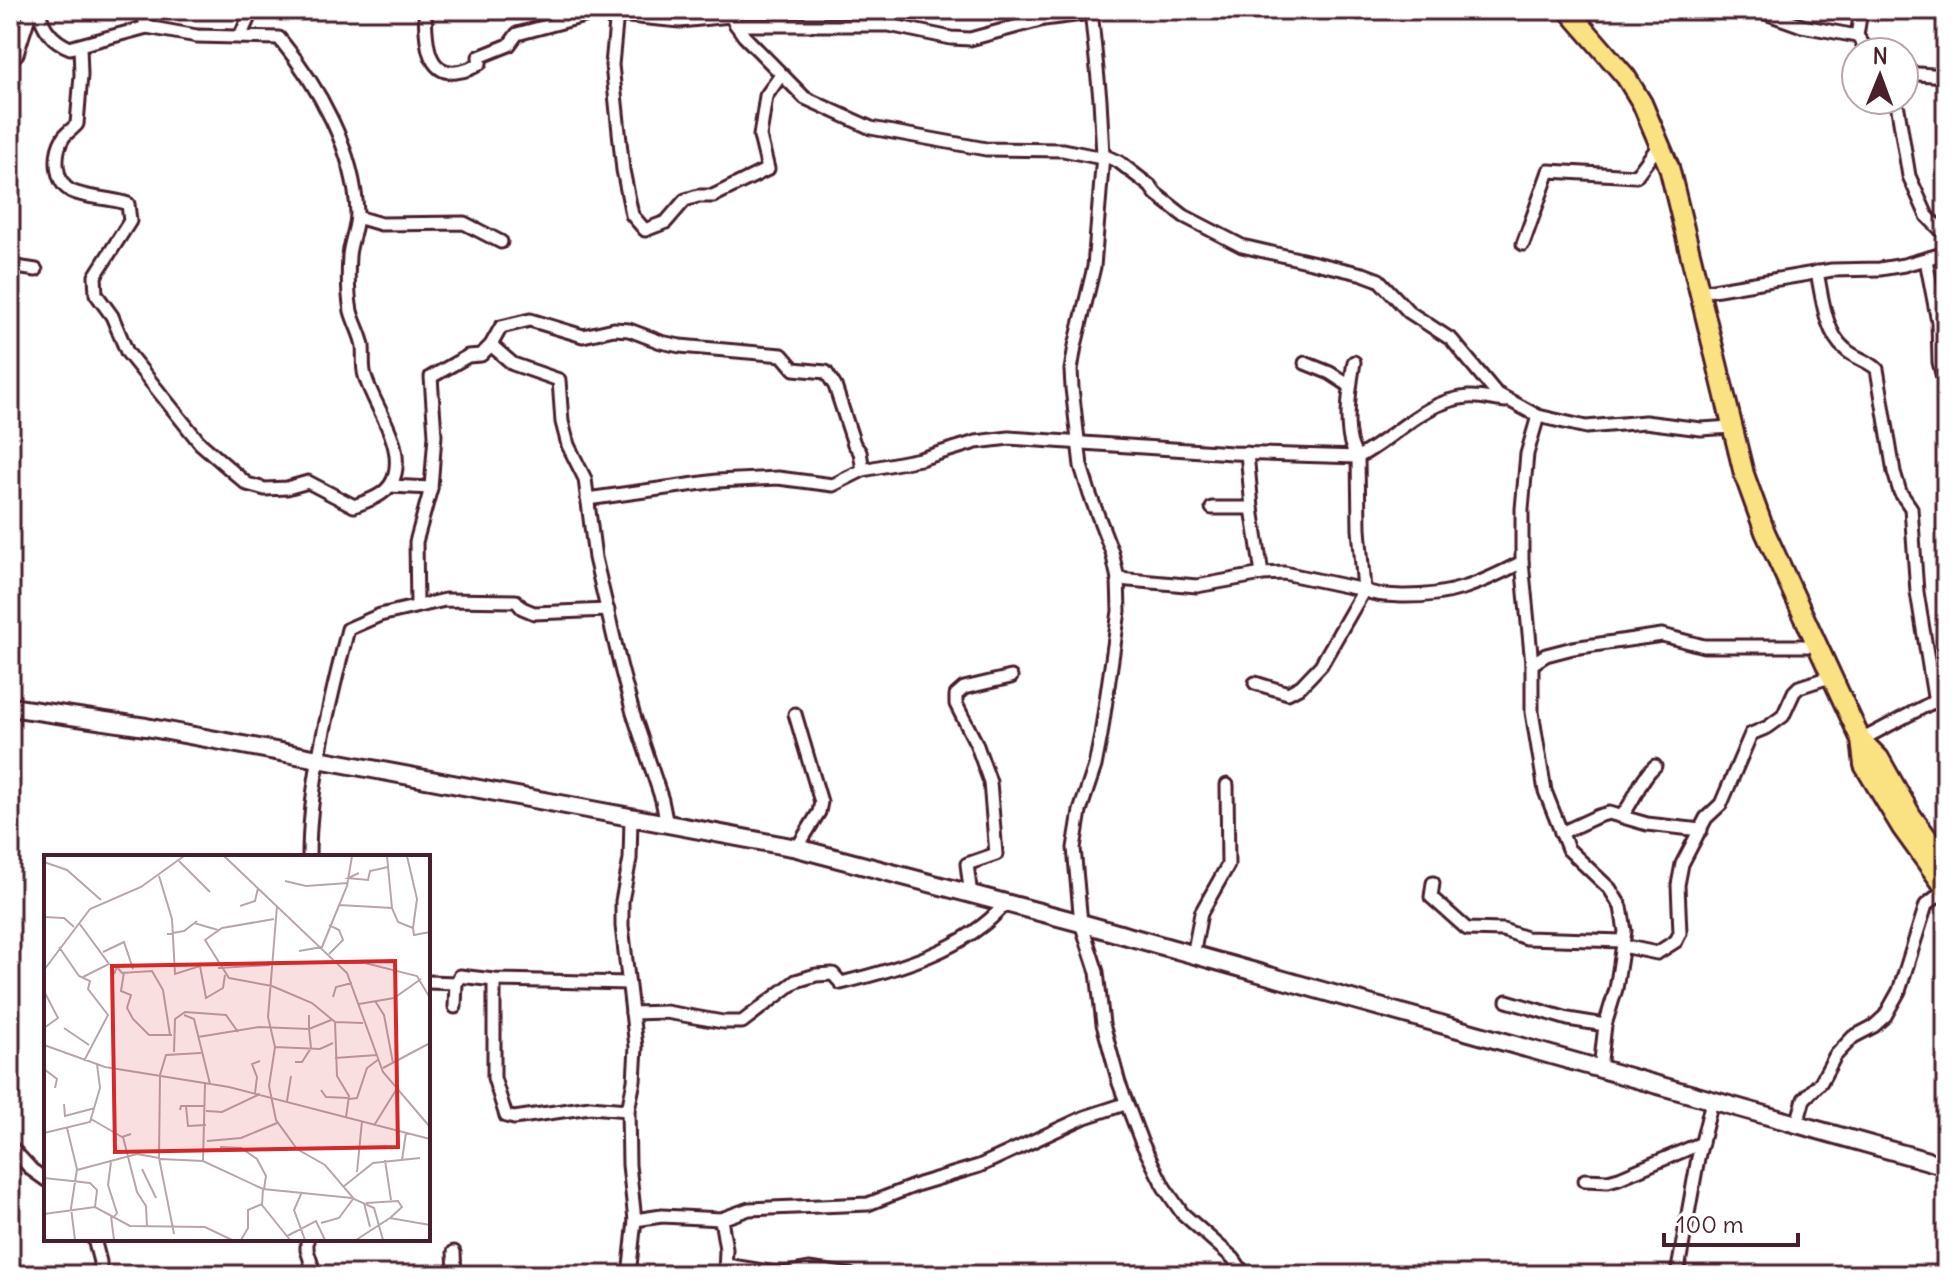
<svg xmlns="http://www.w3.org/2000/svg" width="1956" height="1285" font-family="Delius,sans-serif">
	<rect width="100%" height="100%" fill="#fff"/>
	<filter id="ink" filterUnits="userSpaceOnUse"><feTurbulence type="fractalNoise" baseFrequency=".0125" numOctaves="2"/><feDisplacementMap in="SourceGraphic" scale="16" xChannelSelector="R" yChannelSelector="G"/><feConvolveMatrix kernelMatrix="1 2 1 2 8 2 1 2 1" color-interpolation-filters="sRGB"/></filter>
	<g filter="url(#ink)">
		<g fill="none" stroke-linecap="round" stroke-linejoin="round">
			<defs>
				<g id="street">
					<path d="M39 10C42 28 53 41 70 48L80 45 147 27 197 36 279 38C318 85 355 151 357 214 357 228 350 242 349 256 348 272 348 295 351 311 354 323 361 334 363 346 364 356 362 367 365 376 374 407 403 440 395 474 391 494 370 500 354 506L308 482 287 488 265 489 247 484 200 443 127 352 112 316 96 294 95 276 130 221 128 204C110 197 88 199 71 191 54 182 54 153 63 138 66 133 73 129 77 124L81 75 80 45"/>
					<path d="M141 10 147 27"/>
					<path d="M425 10C426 32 424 75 456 72 466 71 472 69 480 63L479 57 509 45 517 34 588 15 606 14 616 23 612 65 623 170 632 215 645 230 666 222 685 200 698 196H713L768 169 760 136 766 96 781 75"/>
					<path d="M726 10 744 36 805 98 871 128 986 149 1063 150 1102 158"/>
					<path d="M1091 10 1100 99 1103 155 1094 267 1075 346 1071 370 1072 388 1081 466 1090 495 1112 552 1118 579 1119 611 1101 735 1095 766 1080 811 1074 848 1081 923 1097 972 1103 1024 1119 1083 1141 1141 1164 1187 1182 1213 1233 1258 1245 1275"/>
					<path d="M1757 10 1802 26 1857 36 1869 52"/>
					<path d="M607 14 680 21 730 16"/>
					<path d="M736 25H889L951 38 970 39 1044 19 1091 13"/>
					<path d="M1857 36 1861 10"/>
					<path d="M240 37 252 10"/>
					<path d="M17 54 31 10"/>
					<path d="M1904 73 1946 76"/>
					<path d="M1898 109 1909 176 1927 216 1946 235"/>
					<path d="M1103 155 1119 162 1150 186 1156 194 1184 216 1242 246 1363 274 1379 280 1409 312 1452 340 1496 393 1538 416 1586 427 1645 422 1701 429 1732 427"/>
					<path d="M357 217 381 224 464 223 501 242"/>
					<path d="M1523 244 1549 171 1636 176 1660 144"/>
					<path d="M1926 260 1938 322 1939 362 1946 389"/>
					<path d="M10 266 36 270"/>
					<path d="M1817 272C1822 296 1825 333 1845 349 1854 358 1867 360 1877 369L1894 472 1900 492 1911 508 1917 592 1935 703"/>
					<path d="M1701 292 1832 270 1880 269 1904 265 1946 253"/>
					<path d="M491 345 513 364 559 380 562 422 568 445 585 479 595 558 621 668 633 713 662 800 667 825"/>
					<path d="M1305 363 1330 373 1350 386"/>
					<path d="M1538 416 1527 454 1522 509V562L1532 664V712L1545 791 1568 849 1610 889 1621 907 1625 931 1616 989 1605 1025 1600 1069"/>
					<path d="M390 486 431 488"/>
					<path d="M587 499 717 481 778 478 833 485 863 470 920 459 976 442 1009 438 1232 453 1358 457C1341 439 1350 385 1354 362"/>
					<path d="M1212 508H1252L1247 453"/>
					<path d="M1252 508 1262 574"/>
					<path d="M1118 579 1197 586 1262 574 1284 573 1364 590C1376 596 1388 595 1401 596 1450 597 1480 584 1522 562"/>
					<path d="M417 605 416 542 431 488 435 435 431 377 468 356 481 355 491 345 501 327 530 320 583 336 614 329 629 330 661 342 680 346 782 355 794 369 826 372 835 386 854 444 860 452 863 470"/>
					<path d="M1532 664 1546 655 1573 648 1662 635 1704 646H1819"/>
					<path d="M1255 683 1288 693 1301 686 1321 665 1364 590 1359 529 1358 457C1396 437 1423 401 1468 397 1480 396 1494 400 1506 401"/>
					<path d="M795 714 821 802 819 812 797 848"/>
					<path d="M1861 740 1946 695"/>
					<path d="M1622 815C1636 800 1639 779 1655 766"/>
					<path d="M1561 833 1598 816 1609 813 1647 824 1701 830"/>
					<path d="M309 857C309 781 330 702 348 629L380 615 445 600 516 601 522 608 534 613 608 610"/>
					<path d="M1433 883 1431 897 1467 929 1503 930 1526 938 1623 941"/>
					<path d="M971 896 967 864 996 854 990 782 976 743 956 704V695L964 688 1011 677"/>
					<path d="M1623 946 1657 953 1676 941 1680 933 1678 885 1682 864 1706 818 1721 804 1751 734 1768 727 1783 716 1794 692 1799 687 1833 676"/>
					<path d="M1193 956 1201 913 1228 865 1227 785"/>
					<path d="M494 980V1078L506 1116 514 1118 590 1107 628 1110"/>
					<path d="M428 982 456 983"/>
					<path d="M1507 1001 1568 1019 1605 1025"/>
					<path d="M455 1007 456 983 460 976 494 980 628 983"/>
					<path d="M632 1013 666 1012 723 1022H742L796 981 816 975 833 974 841 983C898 969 966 950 1005 904"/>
					<path d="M1797 1124 1804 1099 1821 1082 1835 1056 1853 1037 1874 1026 1885 1016 1899 991 1926 905 1946 889"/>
					<path d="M10 1146 32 1170 46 1180"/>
					<path d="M1585 1180 1608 1181 1619 1178 1702 1143"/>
					<path d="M721 1219 726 1249 725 1275"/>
					<path d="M635 1220 662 1216 721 1219 749 1209 868 1204 919 1184 979 1166 1085 1117 1125 1104"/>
					<path d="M94 1239 100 1262V1275"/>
					<path d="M307 1239V1250L315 1275"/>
					<path d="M454 1252 455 1275"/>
					<path d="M726 1265 782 1274 809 1269 850 1275"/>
					<path d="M629 1275 635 1220 629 1165 628 1110 634 1081 636 1047 622 926V901L630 859 631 818"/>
					<path d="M1677 1275 1698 1158 1712 1101"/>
				</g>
				<path id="secondary" d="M10 707 146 727 797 848 1081 923 1946 1166"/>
				<g id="primary">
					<path d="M1568 10 1626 77 1642 103 1669 167 1744 474 1765 532 1861 740 1879 758 1911 815 1946 863"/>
					<path d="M1861 740 1864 765 1902 828 1946 889"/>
				</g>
			</defs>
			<use href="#street" stroke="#4a1f2b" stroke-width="17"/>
			<use href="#secondary" stroke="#4a1f2b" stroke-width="22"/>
			<use href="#primary" stroke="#4a1f2b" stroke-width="24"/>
			<use href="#street" stroke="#fff" stroke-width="11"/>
			<use href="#secondary" stroke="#fff" stroke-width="16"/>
			<use href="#primary" stroke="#fae181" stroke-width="18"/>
		</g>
	</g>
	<g transform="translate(44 855)">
		<rect width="386" height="386" fill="#fff"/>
		<path fill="none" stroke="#b7a5aa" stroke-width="2" d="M180 1 303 118 339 217 386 272M343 1 348 53M363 1 373 44 369 73M135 6 166 37M0 7 23 15 57 45M315 18 304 23 324 25 326 16 344 12M115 21 128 64 131 119 156 111 162 143 179 133 181 120M241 26 262 31 304 28M295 50 348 53 354 67 369 73 370 80 386 77M196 51 211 46 214 33M233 51 224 162 231 192 225 231 232 265 253 294 281 310 310 344 330 353 339 385M0 62 20 63 30 72M35 68 65 109 39 122M150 68 174 75M285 70 295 75 299 85 285 99M123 79 140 76 153 66M15 92 35 121 46 126 44 134 64 160 40 206M255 96 278 92 303 31 308 1M59 97 80 87 89 114M295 108H321L373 121 386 143M174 113 226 110M0 115 46 54 97 32 140 1M80 117 77 136 87 140 83 153 89 164 105 180H128M70 119 73 112 78 118 108 116 119 135 126 180M228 131 185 123 161 85 178 73 230 64M228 131 268 148 291 167 319 168M0 136 14 163 0 173M289 142 292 132 308 128M331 146 340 160 349 208M315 149 350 143 377 124M140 160 150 164 166 229M291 167 293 221 305 241 302 262M20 173 45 190M154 182 215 172 265 174V160M0 190 61 212 185 232 386 284M231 192 276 194 289 188M130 197 131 164 141 157 182 160 194 177M291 203 333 200M251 207H258L267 193 265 174 287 165M339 213 386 188M0 214 13 224 11 233M277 235 282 242 305 243M211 238 213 222 208 209 216 206M305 244 313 243 323 213 335 204M243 246 247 221M20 249 21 261 51 253M142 251 144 271 162 270M136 255 137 251H161M162 256 178 257 216 239M47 264 78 282 87 279M331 269 352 235M23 273 33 314 27 353 31 385M0 278 46 267 56 233 53 209M79 282 93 337 102 351 103 372M163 286 197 283 233 268M176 292 197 293 213 304 222 321 220 334M116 304 159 306 219 334 308 343M341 305 347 345M358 305 362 278M159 306 161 228M67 307 64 330 73 358 69 363M98 314 112 343M33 315 93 299 115 303M313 317 318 266M0 323 46 328 53 335 51 352M299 332 329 308 376 303M219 334 218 350 246 385M258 337 250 355 261 385M320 348 326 372M322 348 354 346 358 352 346 363M0 359 51 352 86 371 161 372 188 385M67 361 70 385M277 368 295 363 309 344M130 379 115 303 116 220 122 200 157 198M243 381 272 366 281 385M197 385 204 373V355L218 349M312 385 346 363 386 370"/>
		<path fill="#d62828" fill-opacity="0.15" stroke="#d62828" stroke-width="4" d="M351 106 354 292 71 297 68 111Z"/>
		<rect width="386" height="386" fill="none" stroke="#4a1f2b" stroke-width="4"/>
	</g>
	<rect width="1956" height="1285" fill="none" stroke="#fff" stroke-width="40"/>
	<rect x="20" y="20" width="1916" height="1245" fill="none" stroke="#4a1f2b" stroke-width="3" filter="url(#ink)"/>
	<g transform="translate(1880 76) rotate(1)"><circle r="38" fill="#ffffff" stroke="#b7a5aa" stroke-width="2"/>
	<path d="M0-6L14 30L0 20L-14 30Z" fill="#4a1f2b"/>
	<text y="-12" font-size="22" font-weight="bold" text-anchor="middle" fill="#4a1f2b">N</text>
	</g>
	<path d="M1664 1233v12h134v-12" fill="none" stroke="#4a1f2b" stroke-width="4"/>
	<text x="1676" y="1233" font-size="24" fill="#4a1f2b" stroke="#ffffff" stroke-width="6" paint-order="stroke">100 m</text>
</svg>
